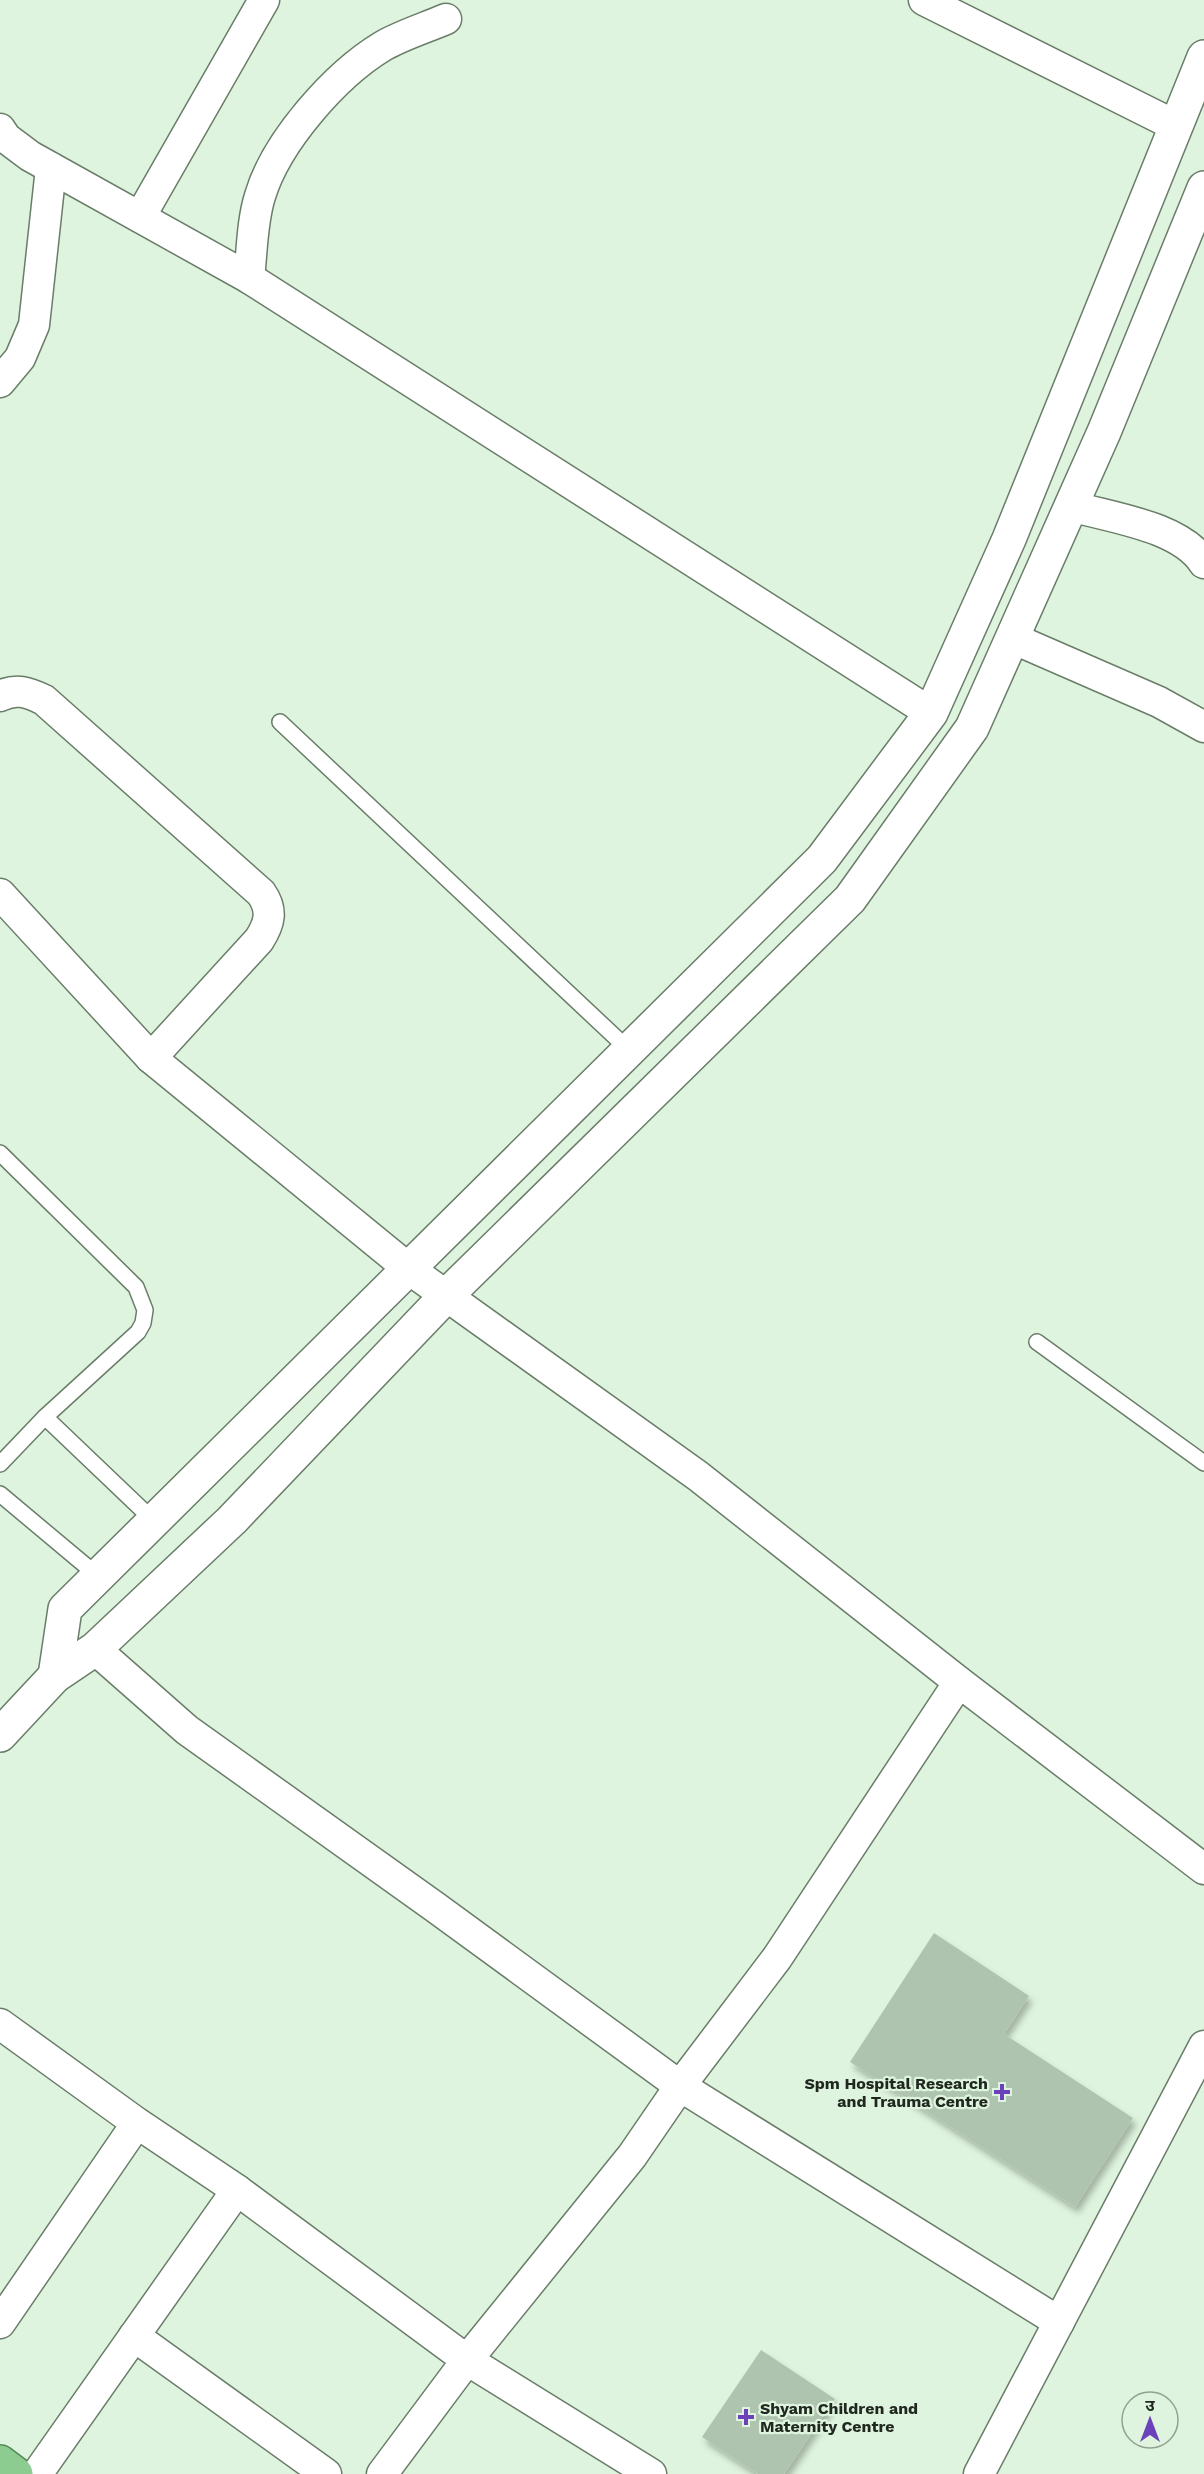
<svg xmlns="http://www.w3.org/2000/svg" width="1204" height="2474" font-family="'Work Sans','Noto Sans Devanagari',sans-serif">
	<defs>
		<filter id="shadow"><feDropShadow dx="3.5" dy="6" stdDeviation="3" flood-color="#0004"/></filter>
	</defs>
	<rect width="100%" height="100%" fill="#def4de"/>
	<g fill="#afc4af" filter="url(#shadow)">
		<path d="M934 1933 1029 1996 1004 2034 1133 2118 1075 2207 850 2062Z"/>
		<path d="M761 2350 835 2399 784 2474H758L702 2437Z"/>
	</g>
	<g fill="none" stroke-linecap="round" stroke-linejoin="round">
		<defs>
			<g id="service">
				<path d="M280 722 629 1050"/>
				<path d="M0 1153 136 1287 145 1310 143 1323 138 1332 45 1417 0 1464"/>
				<path d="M1037 1342 1204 1463"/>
				<path d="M45 1417 154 1521"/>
				<path d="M0 1494 98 1576"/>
			</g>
			<g id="minor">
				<path d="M924 0 1176 126"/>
				<path d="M0 129 6 138 30 156 249 278 931 713"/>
				<path d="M140 217 264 0"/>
				<path d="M249 278C252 252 252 221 260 196 276 142 335 75 383 46 402 35 425 28 446 19"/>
				<path d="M0 382 20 358 34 325 51 168"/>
				<path d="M1071 506C1112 518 1180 526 1204 563"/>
				<path d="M1012 638 1159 702 1204 727"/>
				<path d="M0 696C16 688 28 692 44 700L261 893C273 910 270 923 259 940L151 1058"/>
				<path d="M0 894 151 1058 409 1269 698 1476 959 1682 1204 1869"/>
				<path d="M95 1649 187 1730 435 1907 680 2086 1059 2322"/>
				<path d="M0 2024 137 2123 237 2190 467 2360 651 2474"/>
				<path d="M0 2323 137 2123"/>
				<path d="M134 2336 326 2474"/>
				<path d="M37 2474 237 2190"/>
				<path d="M382 2474 467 2360 632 2156 680 2086 777 1958 959 1682"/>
				<path d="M979 2474 1204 2046"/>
			</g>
			<g id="tertiary">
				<path d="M55 1676 65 1609 822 859 931 713 1009 539 1204 57"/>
				<path d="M0 1735 55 1676 95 1649 232 1520 445 1297 850 899 972 728 1104 432 1204 188"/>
			</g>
			<path id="trunk" d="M0 2462 16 2474"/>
		</defs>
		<use href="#service" stroke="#697d69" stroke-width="18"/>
		<use href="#minor" stroke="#697d69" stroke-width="33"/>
		<use href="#tertiary" stroke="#697d69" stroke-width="36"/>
		<use href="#trunk" stroke="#548a57" stroke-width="36"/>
		<use href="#service" stroke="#fff" stroke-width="15"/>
		<use href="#minor" stroke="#fff" stroke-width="30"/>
		<use href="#tertiary" stroke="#fff" stroke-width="33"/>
		<use href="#trunk" stroke="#8ccc90" stroke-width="33"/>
	</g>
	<g fill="#6c42ba" stroke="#def4de" stroke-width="2">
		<path d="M999 2083h6v6h6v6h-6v6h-6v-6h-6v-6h6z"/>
		<path d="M743 2408h6v6h6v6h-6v6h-6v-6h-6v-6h6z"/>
	</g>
	<g text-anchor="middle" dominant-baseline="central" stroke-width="4.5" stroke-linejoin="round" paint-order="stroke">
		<g font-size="16" font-weight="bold" fill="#1f271f" stroke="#def4de" text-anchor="end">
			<text x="988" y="2083">Spm Hospital Research<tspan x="988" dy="18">and Trauma Centre</tspan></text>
			<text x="760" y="2408" text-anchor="start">Shyam Children and<tspan x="760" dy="18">Maternity Centre</tspan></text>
		</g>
	</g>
	<g transform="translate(1150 2420)"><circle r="28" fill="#def4de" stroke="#92a292" stroke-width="1.5"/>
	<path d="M0-4.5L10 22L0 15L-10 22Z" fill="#6c42ba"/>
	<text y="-9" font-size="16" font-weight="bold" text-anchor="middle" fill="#1f271f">उ</text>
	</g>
</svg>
